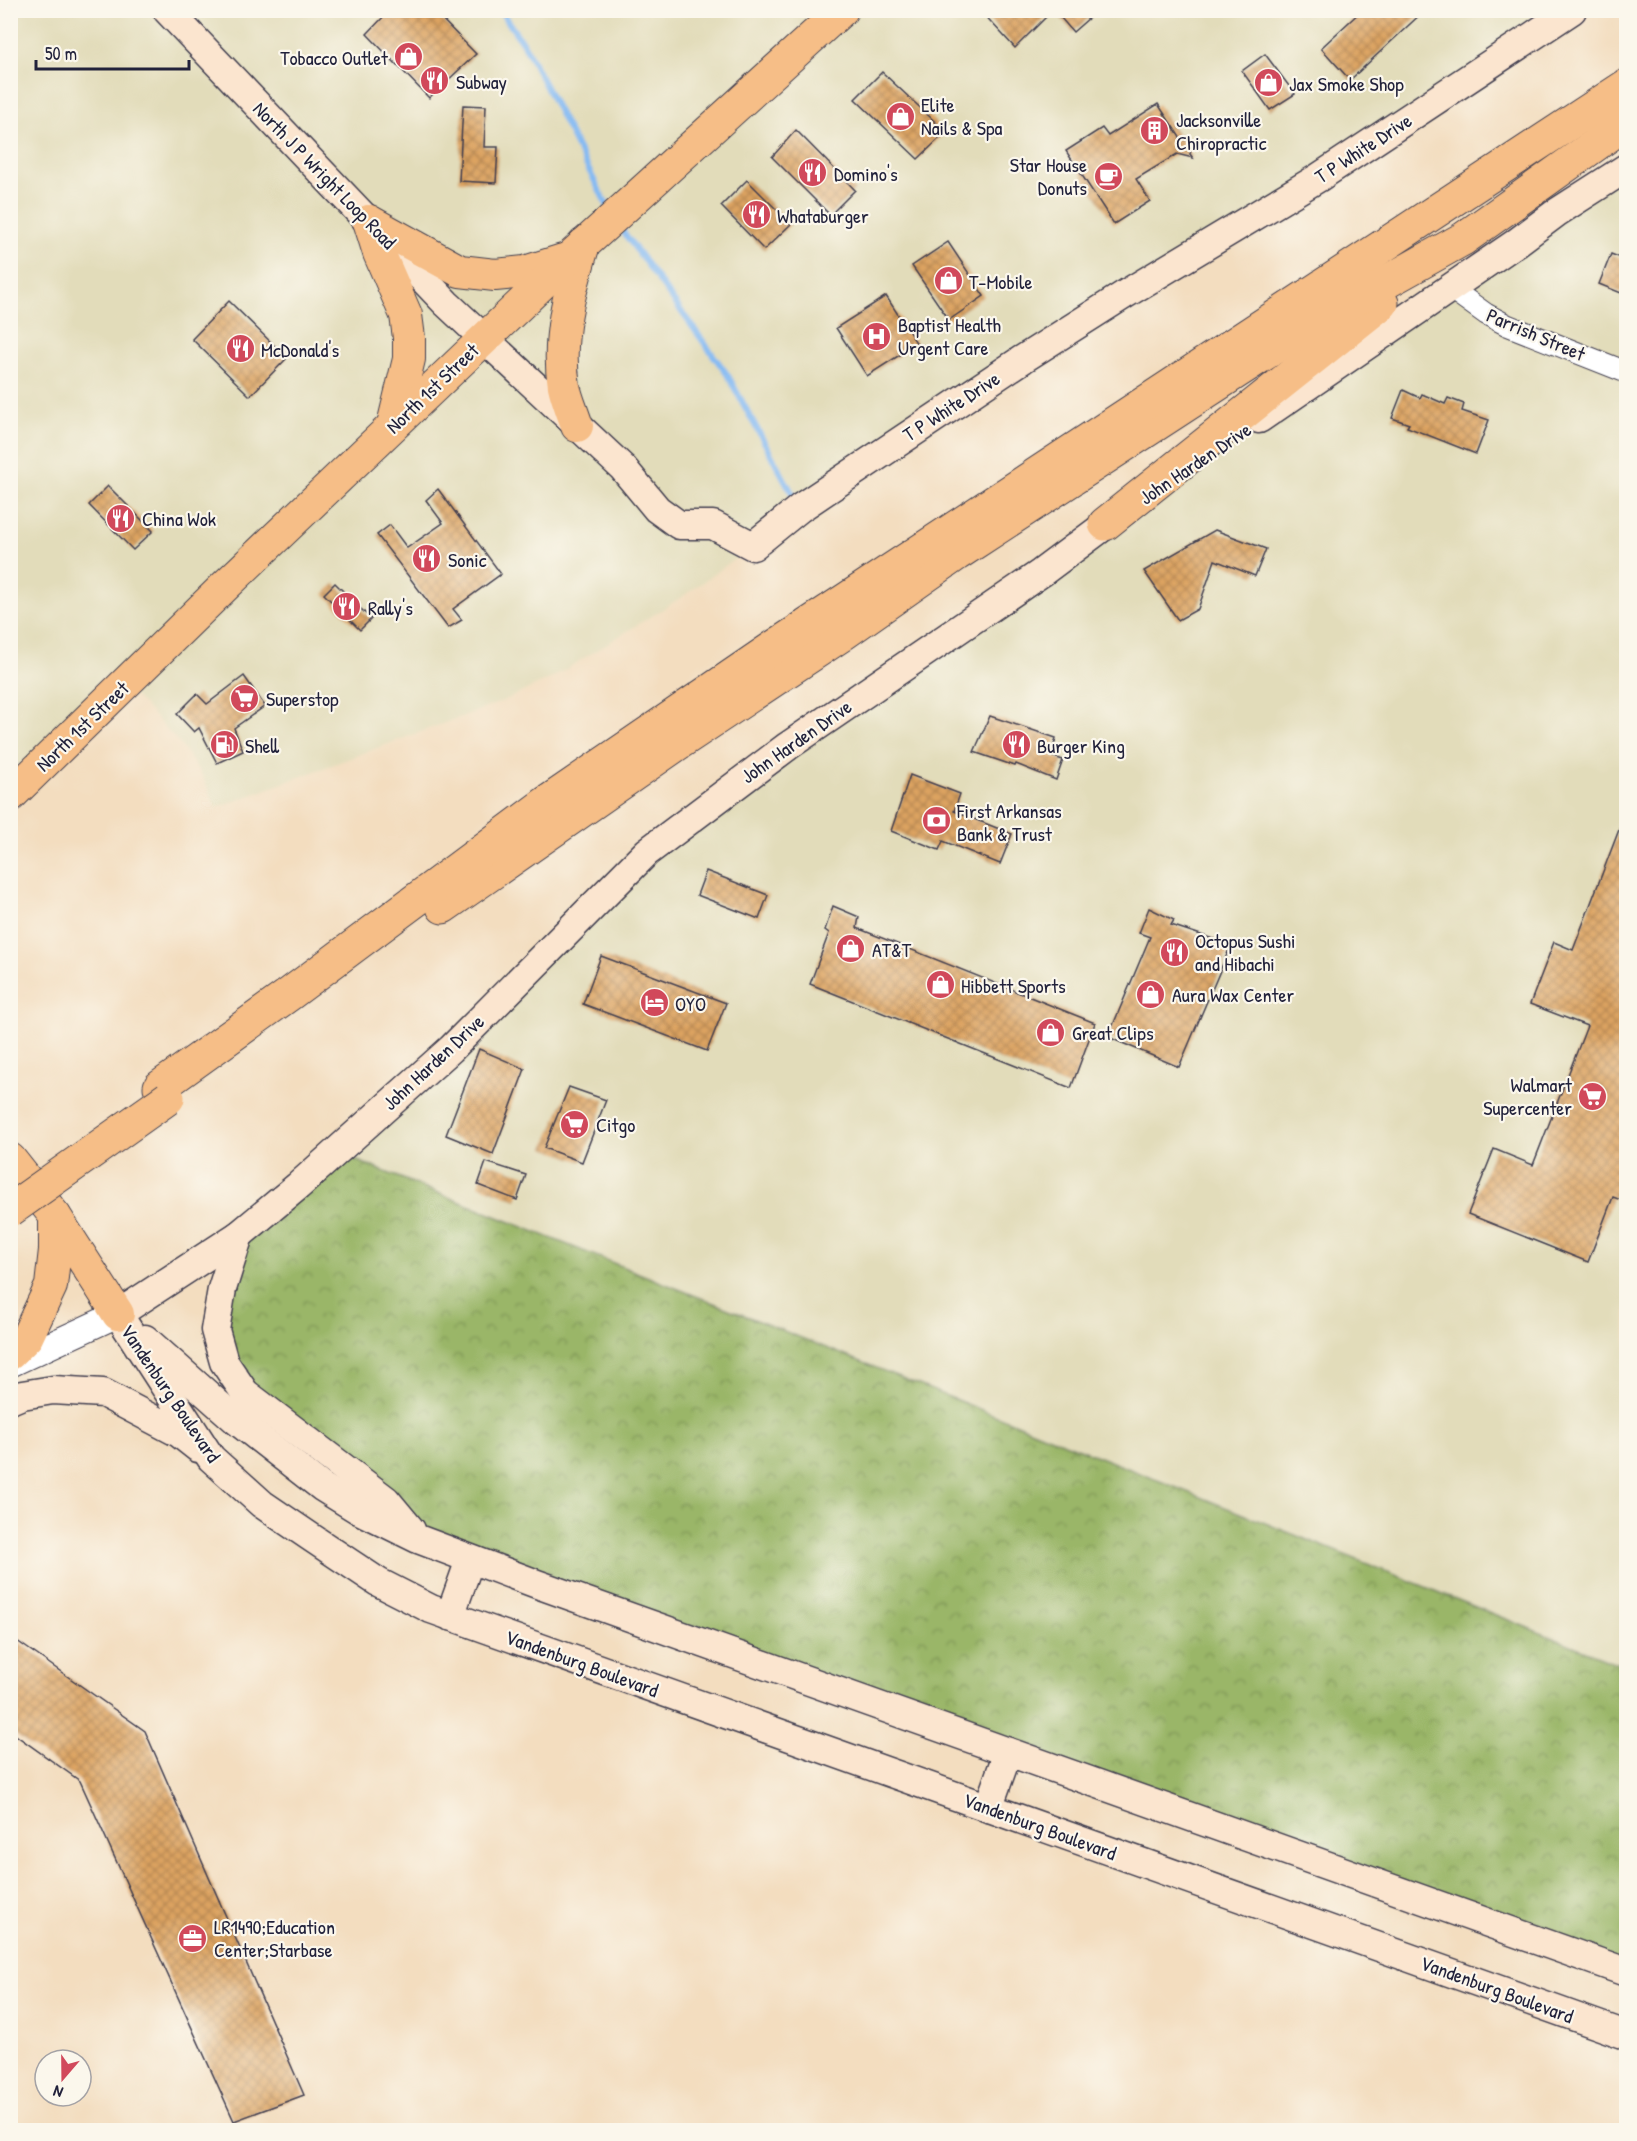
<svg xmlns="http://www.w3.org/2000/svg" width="1637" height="2141" font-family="'Patrick Hand',sans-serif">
	<defs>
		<pattern id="forest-crowns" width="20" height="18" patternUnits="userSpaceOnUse" patternTransform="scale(1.5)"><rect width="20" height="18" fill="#9ab667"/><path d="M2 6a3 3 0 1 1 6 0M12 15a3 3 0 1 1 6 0" fill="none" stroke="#7d9456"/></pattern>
		<pattern id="building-cross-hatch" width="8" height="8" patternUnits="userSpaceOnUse" patternTransform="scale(1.5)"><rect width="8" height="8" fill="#dca361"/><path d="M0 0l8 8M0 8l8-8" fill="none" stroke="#b28451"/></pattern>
	</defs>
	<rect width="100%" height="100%" fill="#fbf7ec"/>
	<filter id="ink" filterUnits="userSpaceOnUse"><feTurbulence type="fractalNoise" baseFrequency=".0167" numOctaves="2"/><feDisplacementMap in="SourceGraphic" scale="12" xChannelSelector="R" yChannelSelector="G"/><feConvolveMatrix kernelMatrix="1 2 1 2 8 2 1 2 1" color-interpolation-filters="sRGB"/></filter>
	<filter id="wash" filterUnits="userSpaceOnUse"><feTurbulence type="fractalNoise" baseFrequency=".008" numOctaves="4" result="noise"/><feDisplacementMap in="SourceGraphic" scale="24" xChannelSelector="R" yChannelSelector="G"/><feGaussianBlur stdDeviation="1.35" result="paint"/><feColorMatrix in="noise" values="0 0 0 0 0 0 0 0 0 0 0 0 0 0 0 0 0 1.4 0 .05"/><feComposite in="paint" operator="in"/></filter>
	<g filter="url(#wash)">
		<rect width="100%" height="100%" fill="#f3ddbf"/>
		<g fill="#e2dcba">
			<path d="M11 11H1572L753 546 682 597 552 678 501 702 216 808 203 777 180 744 144 705 123 686 11 784Z"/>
			<path d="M1626 168V1667L335 1152 726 791Z"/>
		</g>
		<path fill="url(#forest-crowns)" stroke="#5e6c51" stroke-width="1.5" d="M335 1152 1626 1667V1972L470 1560 236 1420 225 1387 215 1330 239 1235Z"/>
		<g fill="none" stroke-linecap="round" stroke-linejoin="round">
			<g stroke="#84baf3" stroke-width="6">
				<path d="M500 10 526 48 609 209"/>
				<path d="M619 226 727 374 797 502"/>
			</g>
		</g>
		<g id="blocks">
			<g fill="url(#building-cross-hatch)">
				<path d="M390 10H433L476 54 429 98 367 34Z"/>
				<path d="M980 10H1053L1015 48Z"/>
				<path d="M1054 10H1098L1073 32Z"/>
				<path d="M1362 10H1425L1350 80 1321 48Z"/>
				<path d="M1265 54 1295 94 1270 110 1242 71Z"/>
				<path d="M882 72 946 132 918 159 855 99Z"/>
				<path d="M1158 104 1181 139 1193 141 1190 154 1193 158 1177 154 1136 179 1150 201 1114 224 1066 151 1102 128 1108 136Z"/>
				<path d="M463 105 486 106 484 147H498L496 183 459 181Z"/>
				<path d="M796 130 855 190 830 215 772 157Z"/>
				<path d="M747 180 791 224 764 250 721 206Z"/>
				<path d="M948 242 984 296 949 320 912 266Z"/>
				<path d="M1611 254 1626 260V295L1599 284Z"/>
				<path d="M886 296 917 344 867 376 836 328Z"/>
				<path d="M229 301 287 358 250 396 192 339Z"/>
				<path d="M1403 390 1420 398 1422 394 1445 404 1448 398 1464 404 1462 411 1489 420 1476 454 1407 427 1409 424 1392 418Z"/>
				<path d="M108 486 153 531 133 550 89 505Z"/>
				<path d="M438 489 501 574 453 609 462 620 448 628 377 535 390 525 407 548 443 523 426 500Z"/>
				<path d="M1215 530 1266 549 1255 576 1215 560 1198 609 1178 620 1144 571Z"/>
				<path d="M335 583 371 619 360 630 324 594Z"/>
				<path d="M244 676 265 706 234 728 243 751 217 763 199 728 194 732 177 714 197 694 207 704Z"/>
				<path d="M990 716 1056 738 1051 756 1063 760 1056 780 1016 764 1015 766 974 752Z"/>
				<path d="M910 775 960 794 954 811 1012 834 1000 864 943 841 939 850 891 831Z"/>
				<path d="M1625 814 1626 1202 1613 1197 1588 1262 1468 1214 1494 1149 1533 1165 1587 1026 1530 1004 1554 942 1573 950Z"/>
				<path d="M706 871 768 895 759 919 697 895Z"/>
				<path d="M833 906 859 917 857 928 1095 1023 1071 1088 810 984 829 933 825 930Z"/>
				<path d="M1149 908 1174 920 1171 925 1231 945 1179 1067 1108 1037 1150 937 1139 933Z"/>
				<path d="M601 956 726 1003 707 1051 583 1004Z"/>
				<path d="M479 1049 525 1069 493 1154 446 1135Z"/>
				<path d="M569 1087 606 1100 582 1162 544 1148Z"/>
				<path d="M486 1162 526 1175 517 1200 478 1185Z"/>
				<path d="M10 1636 145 1731 304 2095 234 2121 80 1781 10 1731Z"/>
			</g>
		</g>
	</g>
	<g filter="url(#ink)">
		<use href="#blocks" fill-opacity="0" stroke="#413e4f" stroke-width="1.5"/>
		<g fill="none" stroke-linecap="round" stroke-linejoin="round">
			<defs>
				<path id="minor" d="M1450 288 1486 314 1507 325 1626 372"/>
				<path id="tertiary" d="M10 1364 118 1314"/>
				<g id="secondary">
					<path d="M167 10 446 303 623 468 657 509 679 525H713L753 546 800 508 1023 359 1127 293 1318 178 1572 10"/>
					<path d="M1259 419 1516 243 1556 213 1626 168"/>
					<path d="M239 1235 222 1289 215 1330 224 1362 245 1393 386 1500 411 1530"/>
					<path d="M118 1314 239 1235 298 1186 451 1049 647 852 788 746 1041 573 1124 511"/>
					<path d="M118 1314 211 1458 262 1504 312 1538 378 1582 431 1609 1626 2035"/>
					<path d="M145 1339 236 1420 322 1487 359 1510 418 1539 537 1584 1626 1972"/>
					<path d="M10 1400 22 1395 53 1390 103 1393 179 1433 198 1448"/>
					<path d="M450 1616 470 1560"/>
					<path d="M988 1808 1008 1752"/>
				</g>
				<g id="primary">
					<path d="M369 221 460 271 495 275 525 272 563 260"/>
					<path d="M369 221 379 253 406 315 409 338V359L393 425"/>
					<path d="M577 426C573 413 567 400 564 386 556 338 570 290 584 244"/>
					<path d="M10 796 225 586 568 259 842 10"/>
					<path d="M10 1159 55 1216 118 1314"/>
					<path d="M10 1354 27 1337 51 1286 55 1250V1216"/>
				</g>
				<g id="motorway">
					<path d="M1105 524 1382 303"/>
					<path d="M443 907 676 745 840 636 957 554 1304 328 1463 239 1626 123"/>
					<path d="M160 1087 291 993 546 803 774 647 1626 86"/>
				</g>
			</defs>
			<use href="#minor" stroke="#413e4f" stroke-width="23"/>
			<use href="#tertiary" stroke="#413e4f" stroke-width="28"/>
			<use href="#secondary" stroke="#413e4f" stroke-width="31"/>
			<use href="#primary" stroke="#413e4f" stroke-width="34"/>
			<use href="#motorway" stroke="#413e4f" stroke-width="35"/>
			<use href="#minor" stroke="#fff" stroke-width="21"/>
			<use href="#tertiary" stroke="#fff" stroke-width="26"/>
			<use href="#secondary" stroke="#fbe5cf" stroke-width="28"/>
			<use href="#primary" stroke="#f6be87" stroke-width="32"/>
			<use href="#motorway" stroke="#f6be87" stroke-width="33"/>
			<defs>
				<path id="motorway-bridge" d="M10 1210 168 1098"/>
			</defs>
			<use href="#motorway-bridge" stroke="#413e4f" stroke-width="35" stroke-linecap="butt"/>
			<use href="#motorway-bridge" stroke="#f6be87" stroke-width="33"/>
		</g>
	</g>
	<defs>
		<symbol id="shop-disc" viewBox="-11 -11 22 22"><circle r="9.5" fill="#d1495b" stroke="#fbf7ec"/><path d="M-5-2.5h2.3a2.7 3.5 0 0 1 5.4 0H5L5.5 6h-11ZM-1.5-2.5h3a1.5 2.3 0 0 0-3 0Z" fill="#fff"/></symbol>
		<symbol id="restaurant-disc" viewBox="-11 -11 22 22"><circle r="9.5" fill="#d1495b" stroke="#fbf7ec"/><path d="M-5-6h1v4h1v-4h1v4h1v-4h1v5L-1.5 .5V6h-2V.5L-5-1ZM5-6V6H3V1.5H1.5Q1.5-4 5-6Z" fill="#fff"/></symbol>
		<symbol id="building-disc" viewBox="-11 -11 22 22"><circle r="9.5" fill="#d1495b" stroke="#fbf7ec"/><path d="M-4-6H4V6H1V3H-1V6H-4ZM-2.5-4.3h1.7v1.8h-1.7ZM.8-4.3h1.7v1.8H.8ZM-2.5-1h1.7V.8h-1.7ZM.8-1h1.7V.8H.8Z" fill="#fff"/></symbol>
		<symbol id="cafe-disc" viewBox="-11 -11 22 22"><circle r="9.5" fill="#d1495b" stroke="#fbf7ec"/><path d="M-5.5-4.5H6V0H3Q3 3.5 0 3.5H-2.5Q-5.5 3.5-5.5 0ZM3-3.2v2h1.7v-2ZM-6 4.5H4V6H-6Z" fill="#fff"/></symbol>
		<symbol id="hospital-disc" viewBox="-11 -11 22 22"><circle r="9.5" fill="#d1495b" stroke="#fbf7ec"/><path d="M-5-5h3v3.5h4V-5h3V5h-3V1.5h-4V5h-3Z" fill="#fff"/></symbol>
		<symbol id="supermarket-disc" viewBox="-11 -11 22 22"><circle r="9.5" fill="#d1495b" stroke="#fbf7ec"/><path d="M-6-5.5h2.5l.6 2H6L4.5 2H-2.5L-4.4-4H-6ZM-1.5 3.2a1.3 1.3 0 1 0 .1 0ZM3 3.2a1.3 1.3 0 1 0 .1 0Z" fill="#fff"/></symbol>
		<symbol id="fuel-disc" viewBox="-11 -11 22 22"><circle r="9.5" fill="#d1495b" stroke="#fbf7ec"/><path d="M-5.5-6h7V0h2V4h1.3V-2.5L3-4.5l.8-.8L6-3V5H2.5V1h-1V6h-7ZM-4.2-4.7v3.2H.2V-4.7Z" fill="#fff"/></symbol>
		<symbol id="bank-disc" viewBox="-11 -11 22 22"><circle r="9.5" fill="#d1495b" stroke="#fbf7ec"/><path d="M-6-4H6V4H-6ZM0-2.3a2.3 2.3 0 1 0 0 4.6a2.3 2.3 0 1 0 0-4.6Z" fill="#fff"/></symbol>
		<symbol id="hotel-disc" viewBox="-11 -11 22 22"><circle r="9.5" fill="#d1495b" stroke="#fbf7ec"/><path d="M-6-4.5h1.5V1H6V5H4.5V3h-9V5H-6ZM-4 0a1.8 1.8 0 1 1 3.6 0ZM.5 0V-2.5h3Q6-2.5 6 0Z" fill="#fff"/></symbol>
		<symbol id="office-disc" viewBox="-11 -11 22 22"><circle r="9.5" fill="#d1495b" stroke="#fbf7ec"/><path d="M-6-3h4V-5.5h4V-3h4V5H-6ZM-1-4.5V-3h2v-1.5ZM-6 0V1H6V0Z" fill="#fff"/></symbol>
	</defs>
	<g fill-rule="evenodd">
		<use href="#shop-disc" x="392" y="40" width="33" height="33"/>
		<use href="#restaurant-disc" x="418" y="64" width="33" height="33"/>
		<use href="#shop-disc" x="1252" y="66" width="33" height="33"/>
		<use href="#shop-disc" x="884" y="100" width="33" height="33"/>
		<use href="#building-disc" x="1138" y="114" width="33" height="33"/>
		<use href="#restaurant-disc" x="796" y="156" width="33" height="33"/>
		<use href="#cafe-disc" x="1092" y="160" width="33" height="33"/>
		<use href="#restaurant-disc" x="740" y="198" width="33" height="33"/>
		<use href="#shop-disc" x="932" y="264" width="33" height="33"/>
		<use href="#hospital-disc" x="860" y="320" width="33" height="33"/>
		<use href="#restaurant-disc" x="224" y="332" width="33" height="33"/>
		<use href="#restaurant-disc" x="104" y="502" width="33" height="33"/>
		<use href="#restaurant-disc" x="410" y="542" width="33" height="33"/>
		<use href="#restaurant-disc" x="330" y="590" width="33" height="33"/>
		<use href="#supermarket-disc" x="228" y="682" width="33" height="33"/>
		<use href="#fuel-disc" x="208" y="728" width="33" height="33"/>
		<use href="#restaurant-disc" x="1000" y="728" width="33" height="33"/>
		<use href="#bank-disc" x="920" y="804" width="33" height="33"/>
		<use href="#shop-disc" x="834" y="932" width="33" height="33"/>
		<use href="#restaurant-disc" x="1158" y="936" width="33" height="33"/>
		<use href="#shop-disc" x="924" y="968" width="33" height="33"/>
		<use href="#shop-disc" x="1134" y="978" width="33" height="33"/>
		<use href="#hotel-disc" x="638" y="986" width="33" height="33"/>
		<use href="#shop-disc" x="1034" y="1016" width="33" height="33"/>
		<use href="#supermarket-disc" x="1576" y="1080" width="33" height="33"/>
		<use href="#supermarket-disc" x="558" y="1108" width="33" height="33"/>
		<use href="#office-disc" x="176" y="1922" width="33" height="33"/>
	</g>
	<g text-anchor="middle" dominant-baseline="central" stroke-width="4.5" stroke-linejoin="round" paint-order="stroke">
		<g font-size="20" fill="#22223b" stroke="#fbf7ec" text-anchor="start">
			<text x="388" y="57" text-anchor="end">Tobacco Outlet</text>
			<text x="456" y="81">Subway</text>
			<text x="1289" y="83">Jax Smoke Shop</text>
			<text x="921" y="104">Elite<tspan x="921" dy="23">Nails &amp; Spa</tspan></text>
			<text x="1176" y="119">Jacksonville<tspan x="1176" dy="23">Chiropractic</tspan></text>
			<text x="1087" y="164" text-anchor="end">Star House<tspan x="1087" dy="23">Donuts</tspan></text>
			<text x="834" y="173">Domino's</text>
			<text x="777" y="215">Whataburger</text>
			<text x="969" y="281">T-Mobile</text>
			<text x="898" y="324">Baptist Health<tspan x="898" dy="23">Urgent Care</tspan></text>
			<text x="261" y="349">McDonald's</text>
			<text x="142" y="518">China Wok</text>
			<text x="448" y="559">Sonic</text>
			<text x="368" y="607">Rally's</text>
			<text x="266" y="698">Superstop</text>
			<text x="245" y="745">Shell</text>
			<text x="1037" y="745">Burger King</text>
			<text x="957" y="810">First Arkansas<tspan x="957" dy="23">Bank &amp; Trust</tspan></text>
			<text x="1195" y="940">Octopus Sushi<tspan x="1195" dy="23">and Hibachi</tspan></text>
			<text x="872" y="949">AT&amp;T</text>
			<text x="961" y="985">Hibbett Sports</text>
			<text x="1172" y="994">Aura Wax Center</text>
			<text x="675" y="1003">OYO</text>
			<text x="1072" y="1032">Great Clips</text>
			<text x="1572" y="1084" text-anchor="end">Walmart<tspan x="1572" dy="23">Supercenter</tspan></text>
			<text x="596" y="1124">Citgo</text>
			<text x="214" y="1926">LR1490;Education<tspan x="214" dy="23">Center;Starbase</tspan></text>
		</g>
		<g font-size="20" fill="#22223b" stroke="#fbf7ec">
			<text transform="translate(1363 148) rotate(-33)">T P White Drive</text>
			<text transform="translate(325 175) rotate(46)">North J P Wright Loop Road</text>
			<text transform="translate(1536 334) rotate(23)">Parrish Street</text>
			<text transform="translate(432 388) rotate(-44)">North 1st Street</text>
			<text transform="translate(951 406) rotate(-33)">T P White Drive</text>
			<text transform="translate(1195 463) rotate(-34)">John Harden Drive</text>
			<text transform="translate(82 726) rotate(-44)">North 1st Street</text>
			<text transform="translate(796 741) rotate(-35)">John Harden Drive</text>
			<text transform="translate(433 1062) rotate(-43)">John Harden Drive</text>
			<text transform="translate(171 1393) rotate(56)">Vandenburg Boulevard</text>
			<text transform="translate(582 1663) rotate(20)">Vandenburg Boulevard</text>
			<text transform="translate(1040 1826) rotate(20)">Vandenburg Boulevard</text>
			<text transform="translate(1497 1989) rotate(20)">Vandenburg Boulevard</text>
		</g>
	</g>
	<rect width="1637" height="2141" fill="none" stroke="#fbf7ec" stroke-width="36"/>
	<g transform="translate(63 2078) rotate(200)"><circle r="28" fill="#fbf7ec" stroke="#a4a2a5" stroke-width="1.5"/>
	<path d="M0-4.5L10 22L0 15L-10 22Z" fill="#d1495b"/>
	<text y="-9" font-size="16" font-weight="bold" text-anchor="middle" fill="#22223b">N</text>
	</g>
	<path d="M36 60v9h153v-9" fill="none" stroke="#22223b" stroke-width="3"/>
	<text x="45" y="60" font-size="18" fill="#22223b" stroke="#fbf7ec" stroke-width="4.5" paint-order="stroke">50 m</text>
</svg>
